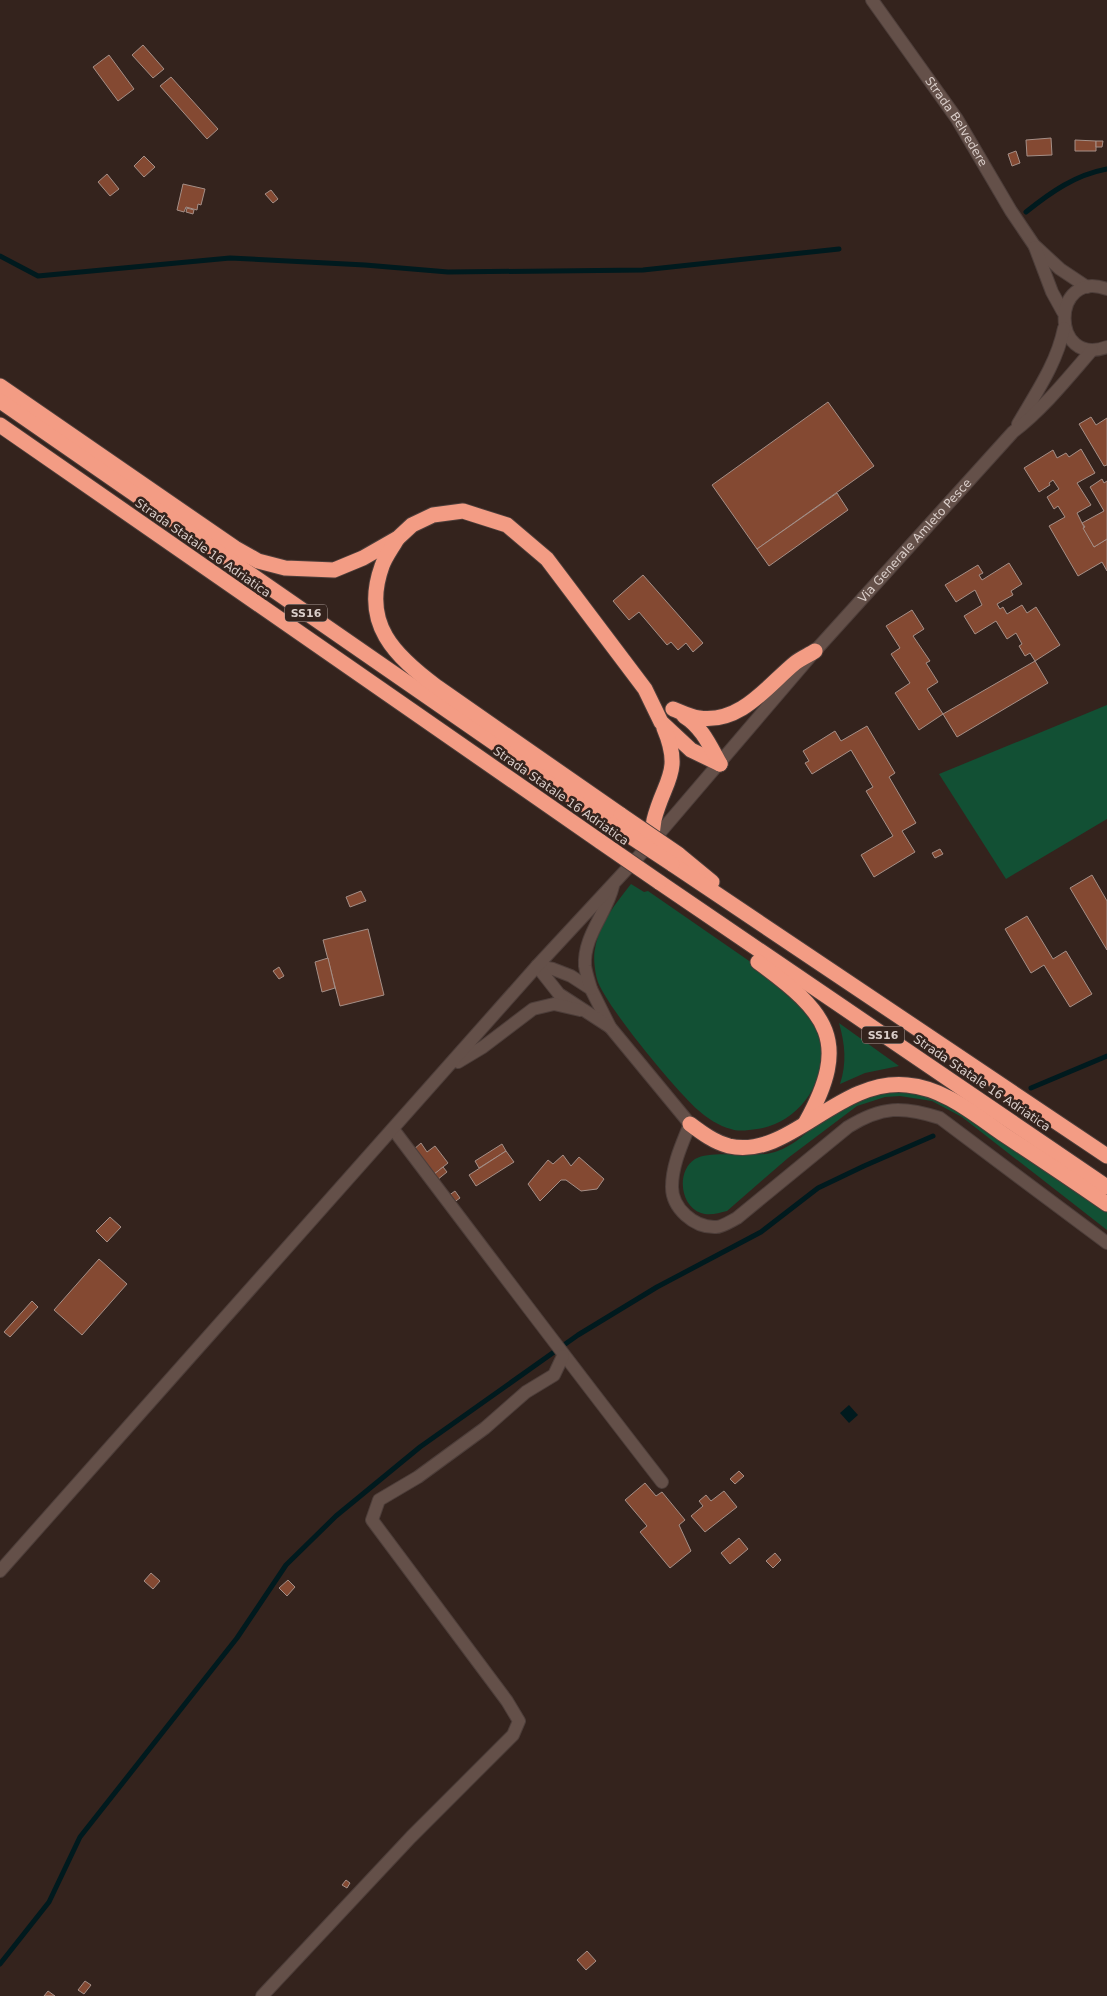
<svg xmlns="http://www.w3.org/2000/svg" width="1107" height="1996" font-family="'DejaVu Sans',sans-serif">
	<rect width="100%" height="100%" fill="#34231d"/>
	<g fill="#125034">
		<path d="M1107 705V819L1006 879 939 774Z"/>
		<path d="M631 884 644 892 648 891 791 990C801 1002 816 1019 820 1034 831 1077 800 1124 757 1129 749 1130 738 1132 731 1129 719 1126 707 1118 698 1110 678 1093 603 1003 597 979 595 972 593 957 595 949 599 924 616 903 631 884Z"/>
		<path d="M839 1023 899 1066 865 1073 840 1084C847 1063 845 1044 839 1023Z"/>
		<path d="M887 1089 942 1098 1107 1210V1230L962 1117 932 1101 900 1096 885 1097 857 1106 788 1158 727 1211C719 1213 709 1216 701 1213 680 1206 676 1171 695 1159 713 1149 751 1159 775 1152 797 1145 810 1128 828 1115 840 1105 872 1095 887 1089Z"/>
	</g>
	<path fill="#001a1e" d="M849 1405 858 1415 849 1423 840 1413Z"/>
	<g fill="none" stroke-linecap="round" stroke-linejoin="round">
		<g stroke="#001a1e" stroke-width="5">
			<path d="M1026 212C1051 192 1075 175 1107 169"/>
			<path d="M0 256 38 276 230 258 365 265 448 272 643 270 839 249"/>
			<path d="M1031 1088 1107 1056"/>
			<path d="M0 1964 49 1902 80 1837 237 1638 286 1565 336 1516 420 1447 578 1335 657 1287 761 1232 818 1188 864 1166 933 1136"/>
		</g>
	</g>
	<g fill="#844932" stroke="#a58f87">
		<path d="M143 45 164 69 153 78 132 55Z"/>
		<path d="M109 55 134 89 118 101 93 67Z"/>
		<path d="M171 77 218 129 207 139 160 86Z"/>
		<path d="M1051 138 1052 155 1027 156 1026 140Z"/>
		<path d="M1075 140 1096 141V151H1075Z"/>
		<path d="M1096 141H1103L1102 147H1096Z"/>
		<path d="M1016 151 1020 163 1012 166 1008 154Z"/>
		<path d="M144 156 155 167 144 177 134 166Z"/>
		<path d="M107 174 119 189 110 196 98 182Z"/>
		<path d="M183 184 205 189 201 205 198 204 197 210 186 207 184 212 177 210Z"/>
		<path d="M271 190 278 199 273 203 265 194Z"/>
		<path d="M187 208 194 210 193 214 186 212Z"/>
		<path d="M828 402 874 466 757 549 712 485Z"/>
		<path d="M1091 417 1096 425 1107 418V465L1104 466 1079 424Z"/>
		<path d="M1081 449 1095 473 1077 483 1091 505 1077 513 1094 547 1107 539V571L1102 562 1078 576 1049 526 1065 517 1058 506 1054 509 1047 497 1059 489 1053 480 1049 483 1050 485 1039 492 1024 468 1053 450 1057 458 1066 453 1069 457Z"/>
		<path d="M1102 479 1104 483 1107 481V539L1094 547 1083 528 1085 527 1082 523 1104 511 1090 487Z"/>
		<path d="M837 493 848 510 769 566 757 549Z"/>
		<path d="M1009 563 1022 584 1011 591 1013 595 997 604 1000 609 1003 607 1007 614 1022 605 1027 613 1036 607 1060 645 1035 661 1030 653 1025 656 1019 646 1022 644 1016 633 1007 639 996 621 975 634 964 616 982 605 976 592 975 590 956 602 945 585 978 565 983 573 979 575 982 580Z"/>
		<path d="M643 575 703 643 693 652 686 643 678 650 671 642 667 645 639 612 629 620 613 601Z"/>
		<path d="M912 610 924 629 913 636 930 661 926 663 938 682 927 689 943 714 919 730 895 693 910 683 891 654 900 648 886 626Z"/>
		<path d="M1035 661 1048 683 957 737 943 714Z"/>
		<path d="M867 726 895 773 889 777 916 823 902 831 915 852 874 877 861 855 893 836 866 791 873 787 851 750 812 774 805 763 809 761 803 751 835 731 841 741Z"/>
		<path d="M940 849 943 854 935 858 932 853Z"/>
		<path d="M1092 875 1107 901V950L1070 888Z"/>
		<path d="M361 891 366 901 350 907 346 897Z"/>
		<path d="M1027 916 1053 959 1066 951 1092 994 1070 1007 1044 965 1031 973 1005 929Z"/>
		<path d="M368 929 384 995 340 1006 323 940Z"/>
		<path d="M328 958 335 988 322 992 315 962Z"/>
		<path d="M279 967 284 976 279 979 273 971Z"/>
		<path d="M421 1143 427 1152 435 1146 448 1163 433 1175 413 1150Z"/>
		<path d="M502 1144 506 1151 479 1168 475 1161Z"/>
		<path d="M506 1151 514 1162 476 1186 469 1175Z"/>
		<path d="M563 1155 571 1166 579 1157 604 1179 597 1189 581 1191 566 1180H561L540 1201 528 1184 548 1160 553 1164Z"/>
		<path d="M443 1167 447 1172 437 1180 433 1175Z"/>
		<path d="M455 1191 460 1198 453 1203 448 1196Z"/>
		<path d="M110 1217 121 1227 107 1242 96 1231Z"/>
		<path d="M99 1259 127 1284 82 1335 54 1310Z"/>
		<path d="M32 1301 38 1307 10 1337 4 1332Z"/>
		<path d="M739 1471 744 1476 735 1484 730 1479Z"/>
		<path d="M645 1483 656 1496 662 1492 685 1520 679 1525 691 1551 670 1568 640 1532 647 1526 625 1500Z"/>
		<path d="M724 1491 737 1507 705 1532 691 1516 703 1506 699 1501 706 1495 711 1501Z"/>
		<path d="M739 1538 748 1549 730 1564 721 1553Z"/>
		<path d="M775 1553 781 1560 773 1568 766 1561Z"/>
		<path d="M151 1573 160 1581 153 1589 144 1581Z"/>
		<path d="M288 1580 295 1587 287 1596 279 1588Z"/>
		<path d="M346 1880 350 1883 347 1888 342 1885Z"/>
		<path d="M587 1951 596 1961 586 1970 577 1960Z"/>
		<path d="M85 1981 91 1985 84 1994 78 1990Z"/>
		<path d="M48 1991 55 1996H44Z"/>
	</g>
	<g fill="none" stroke-linecap="round" stroke-linejoin="round">
		<defs>
			<g id="street">
				<path id="s1" d="M872 0 957 119 1011 211 1034 245 1060 269 1087 287"/>
				<path d="M1035 247 1052 292 1063 312"/>
				<path d="M1107 289C1051 268 1050 368 1107 347"/>
				<path d="M393 1129C482 1247 571 1365 662 1482"/>
				<path d="M262 1996 411 1837 513 1735 519 1721 507 1701 372 1520 379 1500 418 1477 485 1428 526 1392 554 1375 563 1356"/>
			</g>
			<g id="secondary">
				<path d="M1018 424C1036 393 1057 363 1064 328"/>
				<path d="M537 966 553 969 571 976 591 989 610 1027 690 1124C682 1144 672 1165 672 1187 672 1208 694 1228 716 1227 722 1227 731 1221 737 1218L848 1127C882 1106 903 1106 940 1118L1107 1243"/>
				<path d="M537 966 559 994 610 1027"/>
				<path d="M591 989C589 982 586 973 585 966 583 936 607 913 613 886"/>
				<path d="M458 1062 483 1047 533 1009 554 1004 580 1010"/>
				<path id="s2" d="M0 1571 537 966 651 843 815 651 1013 432C1043 409 1067 379 1092 350"/>
			</g>
			<g id="highway">
				<path d="M0 386 235 548 258 561 285 568 334 570 363 558 398 538 412 525 433 515 463 511 507 525 547 559 645 689 661 722 691 750 720 764"/>
				<path d="M0 401 613 825"/>
				<path d="M0 425 601 842"/>
				<path d="M397 539C392 548 385 557 382 566 361 624 395 656 437 687L621 815"/>
				<path d="M673 709C681 712 690 717 699 718 741 724 768 685 795 663 801 658 809 655 815 651"/>
				<path d="M684 716C702 727 710 746 720 764"/>
				<path d="M651 843C652 836 653 827 654 820 664 780 683 773 664 728"/>
				<path d="M678 854 712 882"/>
				<path d="M672 864 1107 1156"/>
				<path d="M659 882 1107 1187"/>
				<path d="M758 962C828 1013 851 1041 806 1122"/>
				<path d="M690 1124C702 1133 714 1142 729 1146 789 1160 838 1078 907 1085 944 1088 974 1114 1003 1134 1038 1157 1072 1180 1107 1204"/>
			</g>
		</defs>
		<use href="#street" stroke="#4d3e3a" stroke-width="14"/>
		<use href="#secondary" stroke="#4d3e3a" stroke-width="14"/>
		<use href="#highway" stroke="#4d3e3a" stroke-width="17"/>
		<use href="#street" stroke="#645049" stroke-width="12"/>
		<use href="#secondary" stroke="#645049" stroke-width="12"/>
		<use href="#highway" stroke="#f39c84" stroke-width="15"/>
		<defs>
			<g id="highway-bridge">
				<path d="M621 815 678 854"/>
				<path d="M613 825 672 864"/>
				<path d="M601 842 659 882"/>
			</g>
		</defs>
		<use href="#highway-bridge" stroke="#4d3e3a" stroke-width="17" stroke-linecap="butt"/>
		<use href="#highway-bridge" stroke="#f39c84" stroke-width="15"/>
	</g>
	<g text-anchor="middle" dominant-baseline="central" stroke-width="5" stroke-linejoin="round" paint-order="stroke">
		<g fill="#34231d" stroke="#a89b96" stroke-width="1">
			<rect x="285" y="604.5" width="42" height="17" rx="4"/>
			<rect x="862" y="1026.5" width="42" height="17" rx="4"/>
		</g>
		<g font-size="11" font-weight="bold" fill="#daceca">
			<text x="306" y="613">SS16</text>
			<text x="883" y="1035">SS16</text>
		</g>
		<g font-size="12" fill="#daceca" stroke="#34231d">
			<text stroke="none"><textPath href="#s1" startOffset="148">Strada Belvedere</textPath></text>
			<text stroke="none"><textPath href="#s2" startOffset="1378">Via Generale Amleto Pesce</textPath></text>
			<text transform="translate(203 548) rotate(35)">Strada Statale 16 Adriatica</text>
			<text transform="translate(561 796) rotate(35)">Strada Statale 16 Adriatica</text>
			<text transform="translate(982 1083) rotate(34)">Strada Statale 16 Adriatica</text>
		</g>
	</g>
</svg>
